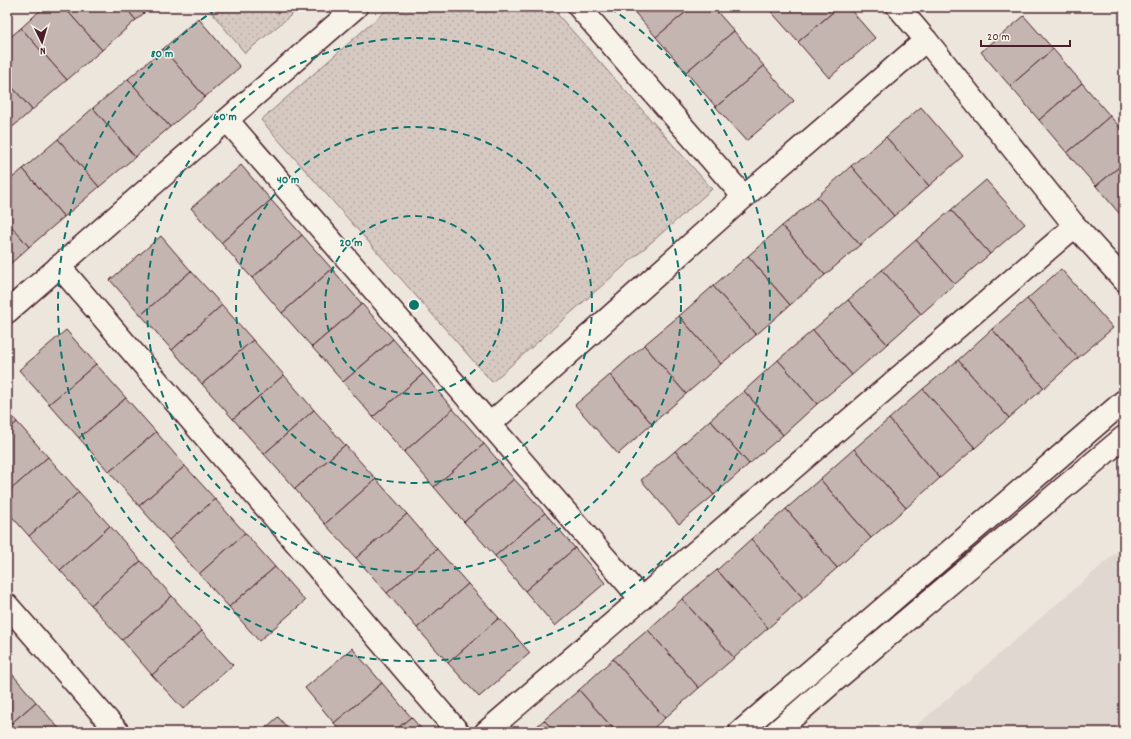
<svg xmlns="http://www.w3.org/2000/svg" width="1131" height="739" font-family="Dekko,sans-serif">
	<defs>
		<pattern id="park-dots" width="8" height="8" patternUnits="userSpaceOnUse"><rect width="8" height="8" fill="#d5c9c2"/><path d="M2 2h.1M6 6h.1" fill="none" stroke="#b8aca7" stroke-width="1.8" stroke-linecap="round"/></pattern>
	</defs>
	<rect width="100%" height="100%" fill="#ece6dd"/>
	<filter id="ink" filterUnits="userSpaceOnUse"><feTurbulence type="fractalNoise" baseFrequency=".025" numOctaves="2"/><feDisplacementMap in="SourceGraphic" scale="8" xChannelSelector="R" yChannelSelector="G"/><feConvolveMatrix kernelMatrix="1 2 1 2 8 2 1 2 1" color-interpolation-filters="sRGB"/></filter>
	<g filter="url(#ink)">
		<path fill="#e0d7d0" d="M1124 546V732H909Z"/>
		<g fill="url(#park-dots)" stroke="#907476">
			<path d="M207 7H301L245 53Z"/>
			<path d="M390 7H551L712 189 492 382 261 120Z"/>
		</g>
		<g fill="#c4b5b0" stroke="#4a1f2b">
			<path d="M44 7H64L102 50 67 80 21 28Z"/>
			<path d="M64 7H125L136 20 102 50Z"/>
			<path d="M125 7H151L136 20Z"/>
			<path d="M630 7H692L656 37Z"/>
			<path d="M692 7H713L734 31 686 72 656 37Z"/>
			<path d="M767 7H839L798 42Z"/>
			<path d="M839 7H848L875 38 829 78 798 42Z"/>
			<path d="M1024 16 1053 49 1010 86 981 52Z"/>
			<path d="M198 18 240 67 205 97 163 49Z"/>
			<path d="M21 28 67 80 32 110 7 81V40Z"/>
			<path d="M734 31 764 66 716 107 686 72Z"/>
			<path d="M163 49 205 97 170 127 128 79Z"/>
			<path d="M1053 49 1082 83 1039 120 1010 86Z"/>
			<path d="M764 66 794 101 746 141 716 107Z"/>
			<path d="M128 79 170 127 135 157 93 108Z"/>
			<path d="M7 81 32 110 7 132Z"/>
			<path d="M1082 83 1110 116 1067 153 1039 120Z"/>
			<path d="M921 107 963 156 929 186 886 137Z"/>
			<path d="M93 108 135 157 99 187 58 139Z"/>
			<path d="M1110 116 1124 132V163L1096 186 1067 153Z"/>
			<path d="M886 137 929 186 894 216 851 166Z"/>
			<path d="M58 139 99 187 64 217 23 169Z"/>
			<path d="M1124 163V219L1096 186Z"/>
			<path d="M241 165 271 200 221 243 191 208Z"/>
			<path d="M851 166 894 216 860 245 817 197Z"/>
			<path d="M23 169 64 217 29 247 7 221V182Z"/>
			<path d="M986 180 1025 224 990 254 951 210Z"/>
			<path d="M817 197 860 245 825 275 782 226Z"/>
			<path d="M271 200 302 235 252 278 221 243Z"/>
			<path d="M951 210 990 254 955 284 916 240Z"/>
			<path d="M7 221 29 247 7 267Z"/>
			<path d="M782 226 825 275 790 305 748 256Z"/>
			<path d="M302 235 332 269 282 313 252 278Z"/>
			<path d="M161 236 191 271 141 315 110 280Z"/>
			<path d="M916 240 955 284 921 314 882 270Z"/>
			<path d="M748 256 790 305 756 335 713 286Z"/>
			<path d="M332 269 362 304 312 347 282 313Z"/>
			<path d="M1061 269 1113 328 1078 358 1027 299Z"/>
			<path d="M882 270 921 314 887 344 848 300Z"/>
			<path d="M191 271 222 305 172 350 141 315Z"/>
			<path d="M713 286 756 335 721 364 679 316Z"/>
			<path d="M1027 299 1078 358 1044 388 992 329Z"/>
			<path d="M848 300 887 344 852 375 813 330Z"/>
			<path d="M362 304 393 339 343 382 312 347Z"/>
			<path d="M222 305 253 340 202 384 172 350Z"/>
			<path d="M679 316 721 364 686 394 644 345Z"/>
			<path d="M992 329 1044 388 1009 418 958 360Z"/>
			<path d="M66 330 96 364 49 404 19 370Z"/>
			<path d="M813 330 852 375 817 404 778 360Z"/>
			<path d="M393 339 423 374 373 417 343 382Z"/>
			<path d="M253 340 284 375 233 419 202 384Z"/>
			<path d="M644 345 686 394 652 424 610 375Z"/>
			<path d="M778 360 817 404 783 435 744 391Z"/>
			<path d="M958 360 1009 418 975 448 923 389Z"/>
			<path d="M96 364 126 398 79 438 49 404Z"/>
			<path d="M423 374 453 409 404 452 373 417Z"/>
			<path d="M284 375 314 410 264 454 233 419Z"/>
			<path d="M610 375 652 424 618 454 575 405Z"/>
			<path d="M923 389 975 448 940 478 889 419Z"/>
			<path d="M744 391 783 435 749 464 710 420Z"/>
			<path d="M126 398 156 432 109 472 79 438Z"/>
			<path d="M453 409 484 444 434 487 404 452Z"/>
			<path d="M314 410 345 445 295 489 264 454Z"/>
			<path d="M7 411 17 422 7 431Z"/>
			<path d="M889 419 940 478 906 508 854 449Z"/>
			<path d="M710 420 749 464 714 495 675 451Z"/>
			<path d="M17 422 48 457 7 493V431Z"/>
			<path d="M156 432 185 466 139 506 109 472Z"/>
			<path d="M484 444 514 479 464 522 434 487Z"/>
			<path d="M345 445 376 479 325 524 295 489Z"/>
			<path d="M854 449 906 508 871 538 820 479Z"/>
			<path d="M675 451 714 495 679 524 641 480Z"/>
			<path d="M48 457 79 492 29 536 7 511V493Z"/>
			<path d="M185 466 215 499 169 540 139 506Z"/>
			<path d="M376 479 407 514 356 558 325 524Z"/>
			<path d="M514 479 545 513 495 556 464 522Z"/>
			<path d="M820 479 871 538 837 568 786 509Z"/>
			<path d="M79 492 110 526 60 570 29 536Z"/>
			<path d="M215 499 245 533 199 574 169 540Z"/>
			<path d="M786 509 837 568 803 598 751 539Z"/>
			<path d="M545 513 575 548 525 591 495 556Z"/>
			<path d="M407 514 437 549 387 593 356 558Z"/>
			<path d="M110 526 141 561 91 605 60 570Z"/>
			<path d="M245 533 275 567 229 607 199 574Z"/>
			<path d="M751 539 803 598 768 628 717 570Z"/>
			<path d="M575 548 605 583 555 626 525 591Z"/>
			<path d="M437 549 468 584 417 628 387 593Z"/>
			<path d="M141 561 172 596 122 640 91 605Z"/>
			<path d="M275 567 305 601 259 641 229 607Z"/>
			<path d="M717 570 768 628 734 658 682 599Z"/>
			<path d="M468 584 499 618 448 663 417 628Z"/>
			<path d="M172 596 202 631 152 675 122 640Z"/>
			<path d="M682 599 734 658 699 688 648 630Z"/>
			<path d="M499 618 530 653 479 697 448 663Z"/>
			<path d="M648 630 699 688 665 718 613 659Z"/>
			<path d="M202 631 233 665 183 709 152 675Z"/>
			<path d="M352 648 382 683 334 723 305 688Z"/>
			<path d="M613 659 665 718 649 732H616L579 690Z"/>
			<path d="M7 668 36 702 7 727Z"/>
			<path d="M382 683 411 717 393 732H342L334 723Z"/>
			<path d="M579 690 616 732H555L544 720Z"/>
			<path d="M36 702 62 732H7V727Z"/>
			<path d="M278 717 291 732H261Z"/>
			<path d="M411 717 424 732H393Z"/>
			<path d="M544 720 555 732H530Z"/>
		</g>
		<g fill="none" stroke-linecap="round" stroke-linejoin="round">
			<defs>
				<g id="minor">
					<path d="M579 7 744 197"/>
					<path d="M898 7 926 40 1075 226 1124 280"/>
					<path d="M227 120 641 599"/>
					<path d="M59 266 458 732"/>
					<path d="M7 312 356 7"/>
					<path d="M490 424 744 197 926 40"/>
					<path d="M7 605 118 732"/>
					<path d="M486 732 1075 226"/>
				</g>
				<g id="major">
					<path d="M740 732 1124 401"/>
					<path d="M776 732 833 682 1124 437"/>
				</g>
			</defs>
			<use href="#minor" stroke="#4a1f2b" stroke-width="25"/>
			<use href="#major" stroke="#4a1f2b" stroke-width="25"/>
			<use href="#minor" stroke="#f7f3e8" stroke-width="22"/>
			<use href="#major" stroke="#f7f3e8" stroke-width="22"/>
		</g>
	</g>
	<g fill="none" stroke="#0f766e" stroke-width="2" stroke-dasharray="7 5">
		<circle cx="414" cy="305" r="89"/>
		<circle cx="414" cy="305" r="178"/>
		<circle cx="414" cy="305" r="267"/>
		<path d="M610 8A356 356 0 1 1 218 8"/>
	</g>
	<circle cx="414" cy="305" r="6" fill="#0f766e" stroke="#f7f3e8" stroke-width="2"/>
	<g font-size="12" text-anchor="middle" font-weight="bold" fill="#0f766e" stroke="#f7f3e8" stroke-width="3" stroke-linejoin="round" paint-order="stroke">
		<text x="162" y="57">80 m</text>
		<text x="225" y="120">60 m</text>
		<text x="288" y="183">40 m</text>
		<text x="351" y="246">20 m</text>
	</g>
	<rect width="1131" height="739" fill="none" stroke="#f7f3e8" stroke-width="24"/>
	<rect x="12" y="12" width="1107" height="715" fill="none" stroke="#4a1f2b" stroke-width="1.5" filter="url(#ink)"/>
	<g transform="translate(42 42) rotate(175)" stroke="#f7f3e8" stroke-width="3" paint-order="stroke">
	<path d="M0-3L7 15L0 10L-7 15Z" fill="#4a1f2b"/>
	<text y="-6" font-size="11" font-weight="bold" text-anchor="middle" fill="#4a1f2b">N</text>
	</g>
	<path d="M981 40v6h89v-6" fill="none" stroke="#4a1f2b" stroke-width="2"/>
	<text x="987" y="40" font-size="12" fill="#4a1f2b" stroke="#f7f3e8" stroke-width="3" paint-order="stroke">20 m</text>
</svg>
